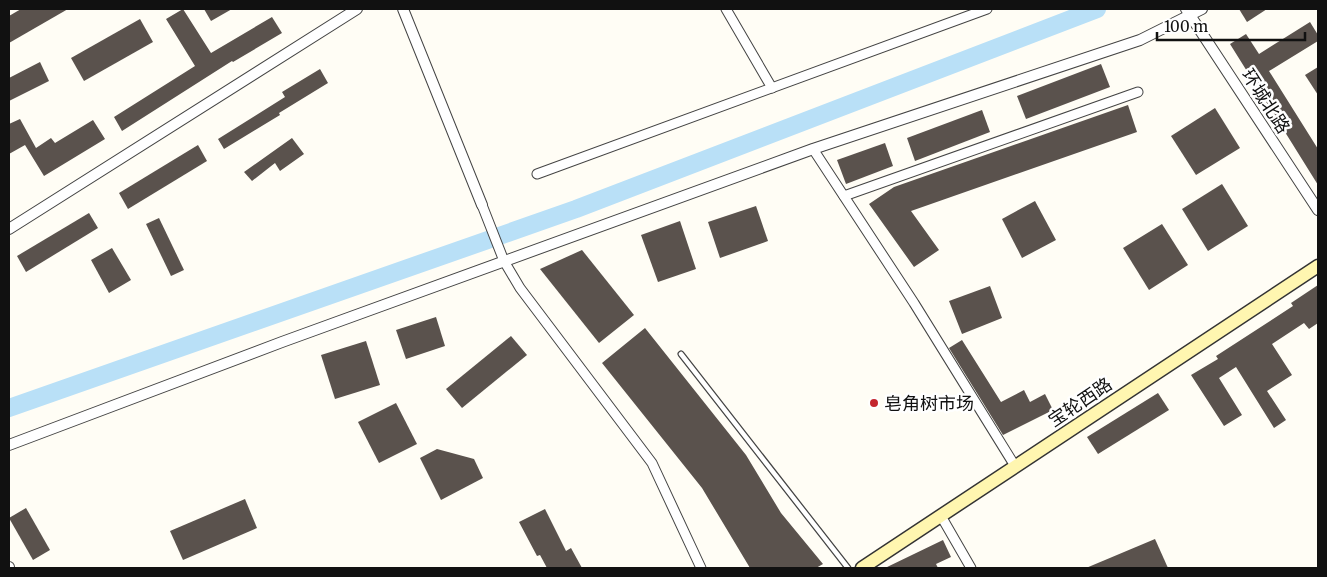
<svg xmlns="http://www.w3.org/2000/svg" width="1327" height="577" font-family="Merriweather,'Noto Sans SC',serif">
	<rect width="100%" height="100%" fill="#fffdf5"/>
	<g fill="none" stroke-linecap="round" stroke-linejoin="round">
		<path stroke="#b9e0f7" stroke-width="18" d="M9 408 576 209 1097 9"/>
	</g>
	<g fill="#5a524d">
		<path d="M21 9H68L9 43V16Z"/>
		<path d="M183 9 211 53 272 17 282 33 233 62 232 61 122 131 114 117 195 66 166 19Z"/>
		<path d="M204 9H232L211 21Z"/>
		<path d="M1239 9H1267L1247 22Z"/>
		<path d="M140 19 153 42 84 81 71 58Z"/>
		<path d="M1310 22 1318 35V41L1269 71 1318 149V185L1230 44 1246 34 1259 54Z"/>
		<path d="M40 62 49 81 9 101V78Z"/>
		<path d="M1101 64 1110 87 1026 119 1017 96Z"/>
		<path d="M1318 67V95L1305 75Z"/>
		<path d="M320 69 328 83 279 113 280 115 224 149 218 139 285 97 282 92Z"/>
		<path d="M1128 105 1137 132 911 211 939 250 914 267 869 204 894 187Z"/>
		<path d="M1215 108 1240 148 1196 175 1171 136Z"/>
		<path d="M982 110 990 132 915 161 907 138Z"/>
		<path d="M20 119 36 148 51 138 55 143 93 120 105 139 44 176 25 145 9 154V124Z"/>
		<path d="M292 138 304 154 280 171 275 163 252 181 244 172Z"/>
		<path d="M885 143 893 166 846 184 837 160Z"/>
		<path d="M198 145 207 161 128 209 119 193Z"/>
		<path d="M1222 184 1248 226 1208 251 1182 209Z"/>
		<path d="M1035 201 1056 240 1022 258 1002 219Z"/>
		<path d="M756 206 768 241 720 258 708 222Z"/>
		<path d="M89 213 98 228 26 272 17 256Z"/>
		<path d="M159 218 184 270 171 276 146 224Z"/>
		<path d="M680 221 696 269 658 282 641 235Z"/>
		<path d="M1162 224 1188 265 1149 290 1123 248Z"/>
		<path d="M112 248 131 280 109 293 91 260Z"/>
		<path d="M582 250 634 315 599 343 540 269Z"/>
		<path d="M1318 285V323L1309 329 1304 323 1272 344 1292 375 1267 391 1286 420 1274 428 1236 367 1219 378 1242 415 1224 426 1191 375 1218 359 1216 356 1293 306 1291 303Z"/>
		<path d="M990 286 1002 318 962 334 949 301Z"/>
		<path d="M436 317 445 346 406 359 396 330Z"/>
		<path d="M645 328 746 455 781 513 823 564 816 568H750L702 488 602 363Z"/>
		<path d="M511 336 527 355 462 408 446 389Z"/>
		<path d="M962 340 1001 402 1024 390 1030 402 1045 394 1053 410 1003 435 949 348Z"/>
		<path d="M366 341 380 385 335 399 321 355Z"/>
		<path d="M1158 393 1169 410 1098 454 1087 437Z"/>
		<path d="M396 403 417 444 379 463 358 422Z"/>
		<path d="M437 449 474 459 483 478 441 500 420 458Z"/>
		<path d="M245 499 257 528 183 560 170 531Z"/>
		<path d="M26 508 50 550 33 560 9 518Z"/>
		<path d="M545 509 566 551 571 548 582 568H547L540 555 537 556 519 522Z"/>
		<path d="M1155 539 1168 568H1086Z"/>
		<path d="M943 540 951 557 936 564 938 568H885Z"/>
	</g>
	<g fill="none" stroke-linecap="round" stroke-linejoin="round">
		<defs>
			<path id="service" d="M681 354 848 568"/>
			<g id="minor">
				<path d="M726 9 772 88"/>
				<path d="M813 149 914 303 1015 466"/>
				<path d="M537 174 987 9"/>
				<path d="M844 196 1138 92"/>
				<path d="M482 205 504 261 520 288 652 463 701 568"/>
				<path d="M941 516 971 568"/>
			</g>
			<g id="tertiary">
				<path d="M403 9 482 205"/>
				<path d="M1186 9 1318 210"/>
				<path d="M9 229 357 9"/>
				<path d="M9 445 282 342 813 149 1140 40 1202 9"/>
				<path d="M9 567V568"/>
			</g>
			<path id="secondary" d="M862 568 1318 266"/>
		</defs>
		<use href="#service" stroke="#444" stroke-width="7"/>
		<use href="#minor" stroke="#444" stroke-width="11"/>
		<use href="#tertiary" stroke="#444" stroke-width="12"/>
		<use href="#secondary" stroke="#333" stroke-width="15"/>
		<use href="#service" stroke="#fff" stroke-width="4.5"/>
		<use href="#minor" stroke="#fff" stroke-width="9"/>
		<use href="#tertiary" stroke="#fff" stroke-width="10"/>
		<use href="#secondary" stroke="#fff6b0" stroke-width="12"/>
	</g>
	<circle fill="#c4262e" stroke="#fff" stroke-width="2" cx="874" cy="403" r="5"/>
	<g text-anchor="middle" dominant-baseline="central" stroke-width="5" stroke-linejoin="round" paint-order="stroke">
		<g font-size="18" fill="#111" stroke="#fff">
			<text transform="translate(1266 101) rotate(57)">环城北路</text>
			<text transform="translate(1080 402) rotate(-34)">宝轮西路</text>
		</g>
		<g font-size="18" fill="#111" stroke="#fff" text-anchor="start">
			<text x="884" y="403">皂角树市场</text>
		</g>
	</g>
	<rect width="1327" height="577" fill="none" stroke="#111111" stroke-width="20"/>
	<path d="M1157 32v8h148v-8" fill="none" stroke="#111111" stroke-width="2.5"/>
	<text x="1164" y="32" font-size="15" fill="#111111" stroke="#ffffff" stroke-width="4" paint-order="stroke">100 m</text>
</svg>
